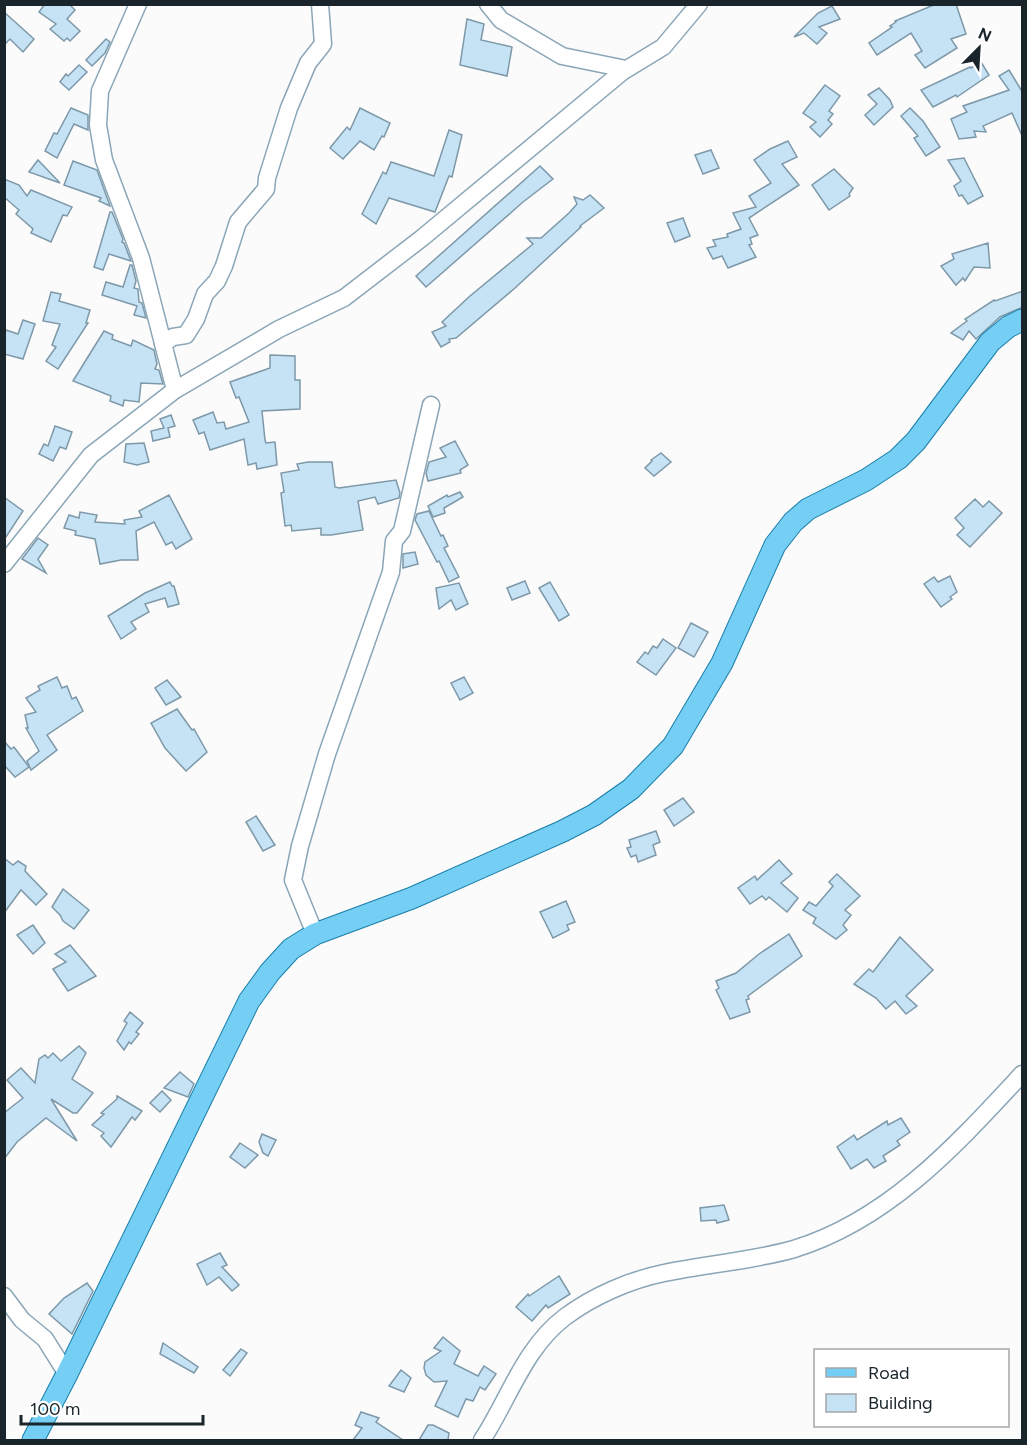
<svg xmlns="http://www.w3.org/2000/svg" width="1027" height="1445" font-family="Figtree,sans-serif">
	<rect width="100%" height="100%" fill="#fbfbfb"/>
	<g fill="#c6e3f5" stroke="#7d98a8" stroke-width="1.5">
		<path d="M45 4H69L75 10 67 19 80 31 70 41 67 38 64 41 50 29 56 24 39 12Z"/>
		<path d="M936 4H956L966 34 951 39 957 48 925 68 915 55 922 51 911 33 877 55 869 43 892 27 890 26 896 22 895 21Z"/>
		<path d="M832 6 840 19 819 27 827 33 817 44 804 33 794 37 818 13Z"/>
		<path d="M4 12 34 39 23 52 10 39 4 45Z"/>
		<path d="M467 19 484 24 481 40 512 47 507 76 460 65Z"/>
		<path d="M106 39 110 42 105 53 92 66 86 60Z"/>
		<path d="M981 62 989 75 957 97 956 95 933 107 921 90 970 67 971 68Z"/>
		<path d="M79 65 87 72 69 90 60 82 66 74 68 76Z"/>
		<path d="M1009 70 1023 93V138L1012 113 983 126 986 132 974 131 976 137 959 139 951 119 967 112 963 106 1009 90 999 76Z"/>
		<path d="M825 85 840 96 829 111 833 114 828 120 832 124 820 137 810 127 816 122 803 113Z"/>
		<path d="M879 88 890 100 893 107 874 125 865 115 877 104 868 95Z"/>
		<path d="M71 108 88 115V130L74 124 57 158 45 151 54 133 57 134Z"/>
		<path d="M360 108 390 123 384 137 382 136 374 150 360 141 343 159 330 148 347 127 350 130Z"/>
		<path d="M910 108 923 121 940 147 926 156 914 138 918 136 901 116Z"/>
		<path d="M449 130 462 135 452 177 449 176 435 212 389 198 376 224 362 214 383 172 386 174 391 162 434 176Z"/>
		<path d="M788 141 797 157 782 164 799 185 749 218 758 235 750 238 752 244 749 245 756 257 728 268 722 256 713 259 707 248 716 246 713 240 728 237 727 234 741 229 733 213 756 207 749 196 771 183 754 160 770 149Z"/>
		<path d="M711 150 719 168 703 174 695 155Z"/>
		<path d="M964 158 983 196 968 204 962 195 959 196 954 186 961 181 948 160Z"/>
		<path d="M38 160 60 183 29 172Z"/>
		<path d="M73 161 97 170 110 206 99 201 101 198 64 185Z"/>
		<path d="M540 166 553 179 523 202 426 287 416 276Z"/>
		<path d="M834 169 853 188 849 194 850 196 829 210 812 185Z"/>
		<path d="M4 179 19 185 27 196 31 190 72 207 67 216 63 215 51 242 31 233 33 229 16 214 19 210 4 197Z"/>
		<path d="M590 195 604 208 580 226 581 227 515 288 456 338 449 339 450 342 441 347 432 332 446 326 442 322 470 296 533 244 527 238H541L569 213 577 204 574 197 583 200Z"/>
		<path d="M110 212H112L123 239 122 242 124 243 131 261 109 254 103 270 94 267Z"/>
		<path d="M683 218 690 236 675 242 667 223Z"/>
		<path d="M988 243 990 268 974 267 965 281 963 278 956 285 941 266 954 259 952 254Z"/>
		<path d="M130 265H132L136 281 134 288 138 289 139 302 142 303 146 318 134 315 137 306 102 295 106 282 123 287Z"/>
		<path d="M1023 291V307L1000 317 976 339 969 331 963 340 951 333 967 321 965 319 994 300 995 301Z"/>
		<path d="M51 292 61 294 59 301 90 310 86 323H88L58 369 46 361 56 347 52 345 60 324 43 321Z"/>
		<path d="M23 320 35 324 23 359 4 354V336L6 330 18 334Z"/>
		<path d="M104 331 113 335 112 339 131 346 133 340 154 350 157 364 155 369 159 370 163 384 141 383 139 402 124 400 123 406 110 401 111 396 73 381Z"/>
		<path d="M270 355 295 356V380H300V409L262 411 265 440 266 443 275 442 277 465 257 469 256 463 248 465 244 439 210 450 204 432 199 434 193 420 213 412 217 423 224 422 226 429 249 422 239 397 236 398 230 382 270 368Z"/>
		<path d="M171 415 175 426 168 428 170 437 153 441 151 431 164 428 160 419Z"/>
		<path d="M55 426 72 432 66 449 60 447 53 461 39 454 44 444 48 446Z"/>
		<path d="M455 441 468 465 460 470 461 473 428 481 426 473 429 462 446 457 440 448Z"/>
		<path d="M144 443 149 462 137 465 124 462 126 444Z"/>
		<path d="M661 453 671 462 654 476 645 468 652 461 651 460Z"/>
		<path d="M308 462H332L335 487 339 488 396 480 400 493 399 498 378 504 375 497 358 501 363 530 331 535H321V528L292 531 291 525 285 526 281 493 284 492 281 473 299 470 297 464Z"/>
		<path d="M460 492 463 497 444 508 445 513 433 517 428 506 447 495 448 497Z"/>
		<path d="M169 495 192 539 176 549 172 542 166 545 154 522 136 531 138 560H121L100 564 95 539 75 535 76 531 64 528 69 515 79 518 80 512 97 515 95 522 125 524 124 520 142 517 139 511Z"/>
		<path d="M4 497 23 511 4 540Z"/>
		<path d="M975 499 983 507 989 501 1002 513 970 547 957 535 964 528 955 518Z"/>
		<path d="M429 511 441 536 443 535 448 546 444 548 459 577 449 582 439 561 437 562 415 520 417 514Z"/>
		<path d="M38 538 48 545 38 559 46 573 22 559Z"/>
		<path d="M415 552 418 564 403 568V554Z"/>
		<path d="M950 576 957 592 950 597 952 599 941 607 924 584 934 577 938 582Z"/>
		<path d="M525 581 530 593 512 600 507 588Z"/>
		<path d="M170 582 172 586H174L179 604 168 607 165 598 145 604 149 612 131 622 136 629 121 639 108 616 145 593Z"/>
		<path d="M550 582 569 615 559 621 539 588Z"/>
		<path d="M459 583 468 604 456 610 451 600 439 609 436 588Z"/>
		<path d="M691 623 708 632 694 657 678 648Z"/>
		<path d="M663 639 676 648 656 675 637 662 645 652 648 654 653 646 657 648Z"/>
		<path d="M57 677 62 688 67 686 72 699 76 697 83 711 47 735 57 750 31 770 27 761 39 751 26 728H28L25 715 36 712 26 698 40 690 38 686Z"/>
		<path d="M464 677 473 693 460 700 451 683Z"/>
		<path d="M167 680 181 697 166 705 155 688Z"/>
		<path d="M177 709 192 730 194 729 207 752 186 771 165 748 151 723Z"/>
		<path d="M4 741 11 749 14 747 29 767 15 777 4 765Z"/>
		<path d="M683 798 694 812 674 826 664 810Z"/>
		<path d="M256 816 275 845 263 851 246 822Z"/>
		<path d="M656 831 660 842 653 845 656 855 638 862 636 855 631 857 627 848 631 847 629 840Z"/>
		<path d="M4 858 13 865 18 861 26 866 25 871 47 894 36 905 21 890 4 913Z"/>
		<path d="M779 860 792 874 781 883 798 898 787 912 769 897 766 900 762 896 750 904 738 888 755 876 757 880Z"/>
		<path d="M837 874 860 896 845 910 851 915 843 925 847 930 836 939 813 923 816 918 803 910 809 902 816 906 833 886 829 882Z"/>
		<path d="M63 889 89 910 74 929 63 921 60 915 52 907Z"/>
		<path d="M566 901 575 922 567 925 569 930 553 938 540 912Z"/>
		<path d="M33 925 45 943 33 954 17 935Z"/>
		<path d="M789 934 802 956 748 996 749 999 746 1000 750 1012 730 1019 716 990 719 988 716 981 736 973 759 954Z"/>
		<path d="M900 937 933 970 906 996 917 1006 906 1014 895 1001 886 1009 876 998 854 984 869 969 873 972Z"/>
		<path d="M70 945 96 976 68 991 53 969 66 962 55 954Z"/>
		<path d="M130 1012 143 1023 136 1032 139 1034 131 1044 129 1042 124 1050 117 1041 127 1023 124 1021Z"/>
		<path d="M79 1046 86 1053 72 1079 93 1093 77 1113H73L51 1099 77 1141 46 1118 17 1142 4 1159V1113L23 1098 7 1080 21 1068 35 1083 39 1059 45 1055 48 1058 53 1053 61 1061Z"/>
		<path d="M180 1072 194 1084 188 1097 164 1088Z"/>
		<path d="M162 1091 171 1100 160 1112 150 1103Z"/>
		<path d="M117 1096 142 1111 135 1120 132 1117 111 1147 101 1136 104 1133 92 1125 104 1114 101 1113 117 1099Z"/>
		<path d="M901 1118 910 1132 897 1141 900 1145 883 1156 886 1161 874 1168 867 1159 851 1169 837 1147 854 1135 857 1140 887 1121 888 1125Z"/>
		<path d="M262 1134 276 1140 268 1156 263 1153 259 1142Z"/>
		<path d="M240 1143 258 1155 245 1168 230 1157Z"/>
		<path d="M724 1205 729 1220 717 1223 716 1220 701 1221 700 1208Z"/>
		<path d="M220 1253 227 1265 222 1267 239 1285 232 1291 219 1277 207 1285 197 1264Z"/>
		<path d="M559 1276 570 1294 548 1308 546 1305 532 1321 516 1307 528 1294 529 1296Z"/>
		<path d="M87 1283 93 1291 72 1334 49 1314 64 1298Z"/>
		<path d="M443 1337 460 1351 454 1364 478 1376 484 1366 496 1374 485 1390 480 1387 473 1401 466 1399 458 1417 435 1406 447 1381 434 1382 426 1375 424 1368 425 1362 441 1351 434 1348Z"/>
		<path d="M163 1343 198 1367 194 1373 160 1354Z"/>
		<path d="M241 1349 247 1353 230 1376 223 1370Z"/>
		<path d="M401 1370 411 1378 404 1392 389 1386Z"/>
		<path d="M361 1412 379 1418 376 1422 403 1440H353L362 1428 355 1425Z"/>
		<path d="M428 1425H433L449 1433 448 1440H419Z"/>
	</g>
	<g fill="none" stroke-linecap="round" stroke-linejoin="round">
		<defs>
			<g id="minor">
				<path d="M138 4 100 91 98 125 104 160 141 258 175 390"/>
				<path d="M488 4 501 20 562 56 626 69"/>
				<path d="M163 344 173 337 186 335 196 319 205 294 217 281 224 266 238 222 266 189 267 178 289 108 308 63 323 44 320 4"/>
				<path d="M4 564 91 455 175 390 279 329 344 298 422 238 622 72 663 47 699 4"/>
				<path d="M315 934 293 880 300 846 327 754 391 572 394 541 402 531 431 405"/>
				<path d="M4 1296 22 1320 45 1339 67 1374"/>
				<path d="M482 1440C509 1399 524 1348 565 1317 593 1296 630 1280 664 1273 707 1264 752 1261 794 1249 889 1220 957 1144 1022 1074"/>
			</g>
			<path id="major" d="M33 1440 67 1374 249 1001 270 972 291 949 315 934 412 898 563 831 594 815 631 789 673 746 722 663 775 545 793 522 808 509 866 480 898 459 916 441 990 342 1008 327 1022 320"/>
		</defs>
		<use href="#minor" stroke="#8aa6b7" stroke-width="19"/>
		<use href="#major" stroke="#197ea8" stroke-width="23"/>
		<use href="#minor" stroke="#fff" stroke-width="16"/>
		<use href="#major" stroke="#75cef3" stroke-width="21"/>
	</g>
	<rect width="1027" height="1445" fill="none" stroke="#1a252b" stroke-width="12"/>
	<rect x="814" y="1349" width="195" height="78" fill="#ffffff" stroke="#a3a8aa" stroke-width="1.5"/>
	<rect x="826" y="1368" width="30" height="9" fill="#75cef3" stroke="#a3a8aa" stroke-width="1.5"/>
	<text x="868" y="1379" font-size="18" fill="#1a252b">Road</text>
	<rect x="826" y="1394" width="30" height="18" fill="#c6e3f5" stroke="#a3a8aa" stroke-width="1.5"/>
	<text x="868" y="1409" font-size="18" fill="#1a252b">Building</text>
	<g transform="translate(979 48) rotate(24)" stroke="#ffffff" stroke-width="4.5" paint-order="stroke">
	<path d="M0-4.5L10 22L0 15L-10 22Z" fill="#1a252b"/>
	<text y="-9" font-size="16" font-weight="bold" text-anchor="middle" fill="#1a252b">N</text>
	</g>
	<path d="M21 1415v9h182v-9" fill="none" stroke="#1a252b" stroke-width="3"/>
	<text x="30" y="1415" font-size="18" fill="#1a252b" stroke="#ffffff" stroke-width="4.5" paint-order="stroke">100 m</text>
</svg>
